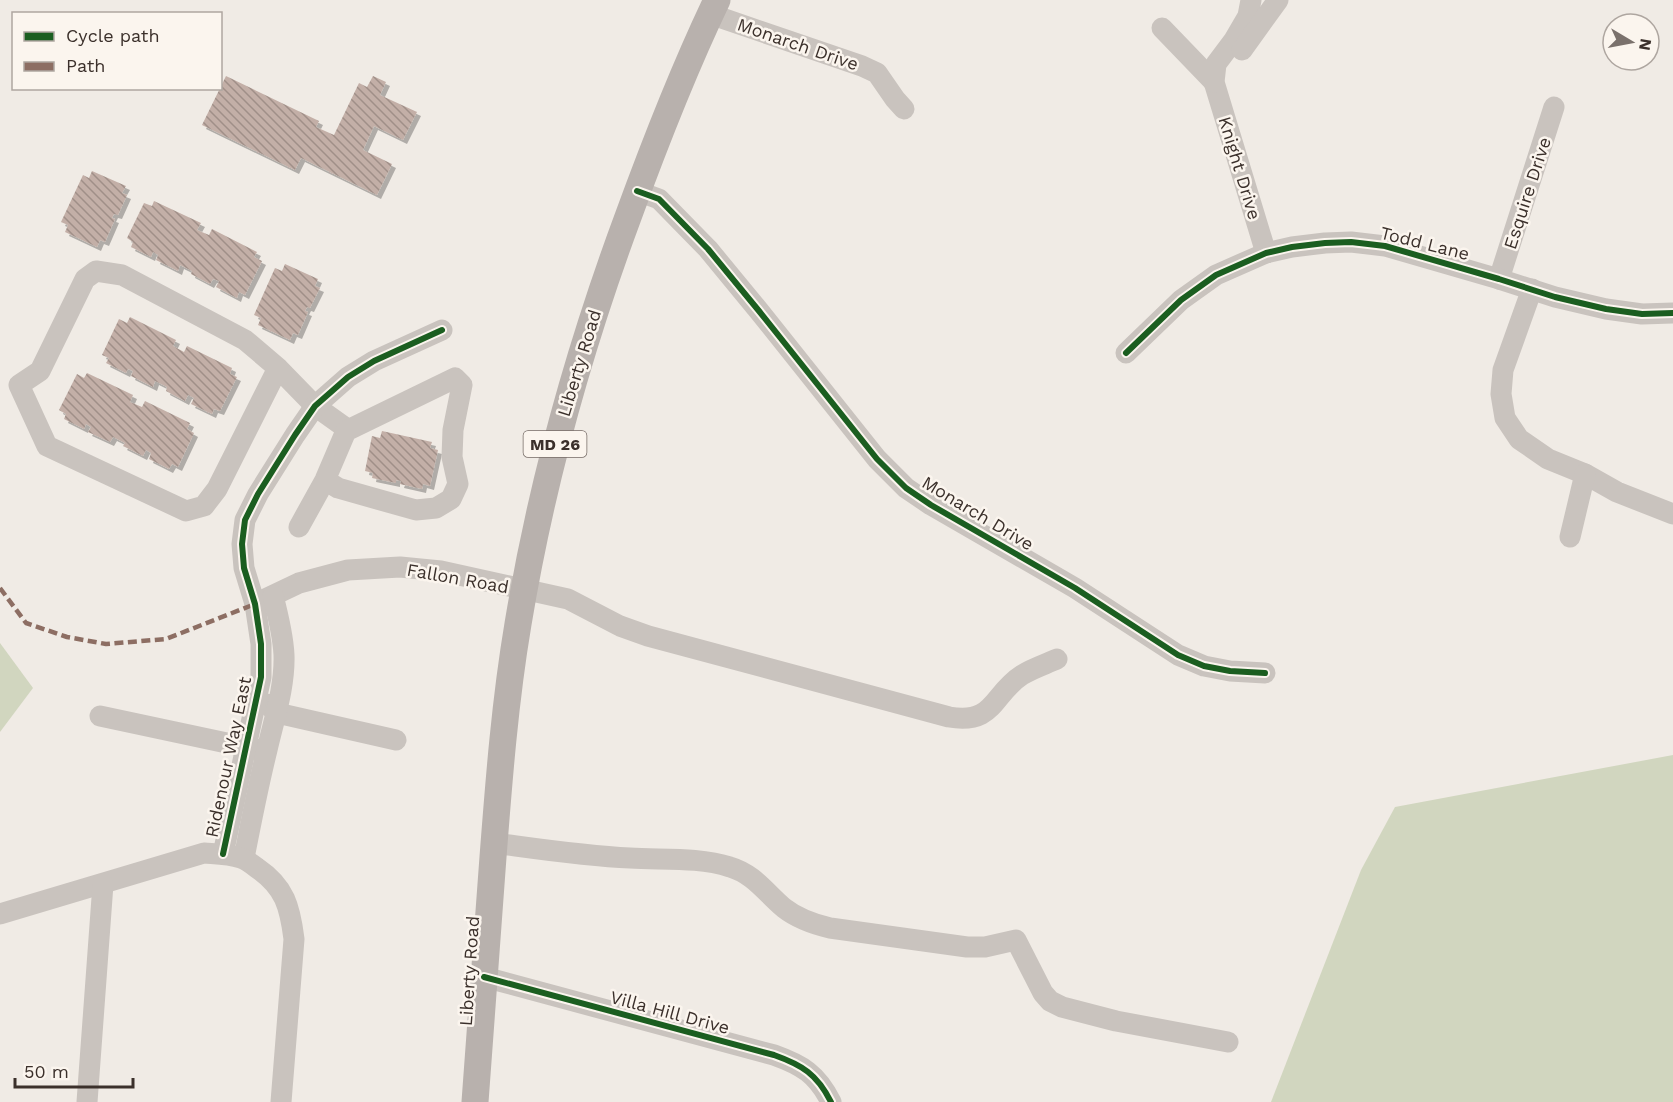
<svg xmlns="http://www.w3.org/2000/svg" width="1673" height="1102" font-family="'Work Sans',sans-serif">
	<defs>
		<pattern id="building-back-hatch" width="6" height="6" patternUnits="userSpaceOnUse" patternTransform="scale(1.5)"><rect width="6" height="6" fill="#c3afa7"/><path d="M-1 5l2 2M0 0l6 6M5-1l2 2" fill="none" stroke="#a08f88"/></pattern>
		<filter id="shadow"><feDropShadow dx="4" dy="4" stdDeviation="0" flood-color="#0004"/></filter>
	</defs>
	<rect width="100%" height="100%" fill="#f0ebe5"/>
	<g fill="#d1d6bf">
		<path d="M0 643 33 688 0 732Z"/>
		<path d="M1673 755V1102H1271L1361 870 1395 807Z"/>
	</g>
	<g fill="url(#building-back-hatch)" filter="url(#shadow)">
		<path d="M226 76 319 121 316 127 334 135 359 83 367 87 373 76 386 82 380 95 417 112 403 140 374 126 363 150 392 164 377 195 301 158 295 170 202 125Z"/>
		<path d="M92 171 126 186 122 193 127 195 118 215 114 214 112 218 115 219 105 242 100 240 97 247 65 232 68 225 61 222 83 175 89 178Z"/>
		<path d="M154 201 201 223 197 230 209 235 212 229 257 252 254 257 262 261 245 295 239 292 237 298 216 287 219 281 213 279 210 284 191 274 192 271 180 265 178 271 156 260 158 255 153 252 151 257 131 247 133 242 127 238 144 203 152 206Z"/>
		<path d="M285 264 318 279 315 286 320 288 310 308 307 307 305 311 308 312 298 335 293 333 290 340 258 325 261 318 254 315 275 268 282 271Z"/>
		<path d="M130 317 176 340 173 346 184 352 187 346 232 368 230 374 237 377 220 411 214 409 212 414 191 404 194 398 188 395 185 401 166 391 167 387 155 381 153 387 131 376 133 371 128 369 126 373 106 363 109 358 102 355 119 319 127 323Z"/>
		<path d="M87 373 133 395 130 402 142 407 145 401 190 423 187 429 194 433 178 467 172 464 169 469 149 459 151 453 146 450 143 456 123 446 125 443 113 437 110 442 88 432 91 427 86 424 84 429 64 419 66 414 59 410 77 374 84 378Z"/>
		<path d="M382 431 432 442 430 448 438 450 430 486 423 484 422 489 400 484 401 481 396 480V483L372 478 373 473 365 471 372 436 380 438Z"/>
	</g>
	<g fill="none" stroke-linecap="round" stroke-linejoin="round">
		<g stroke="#c9c3be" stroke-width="21">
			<path d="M1251 0 1248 16 1234 40 1216 64 1214 82 1266 253"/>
			<path d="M710 14 862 66 877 73 895 99 904 109"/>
			<path d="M1162 28 1214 82"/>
			<path d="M1242 50 1278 0"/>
			<path d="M637 191 659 199 708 249 759 311 877 459 906 488 931 505 1075 588 1178 655 1204 666 1230 671 1265 673"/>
			<path d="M1499 279 1554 107"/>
			<path d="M1532 289 1503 370 1501 394 1505 418 1519 439 1548 459 1585 474 1617 492 1673 514"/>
			<path d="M1126 353 1181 300 1216 275 1266 253 1292 247 1325 243 1351 242 1385 246 1499 279 1555 297 1606 309 1642 314 1673 313"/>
			<path d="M278 368 217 489 204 506 186 511 47 446 19 385 40 371 85 279 96 271 122 275 245 340 278 368 315 406 343 426 346 431"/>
			<path d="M299 527 325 480 346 431 455 378 462 385 453 430 452 457 458 484 451 499 436 508 416 510 338 488 325 480"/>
			<path d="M1570 537 1585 474"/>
			<path d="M255 604 299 583 348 570 400 567 441 571 568 599 620 626 648 636 949 717C995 725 992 694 1022 675 1033 668 1046 664 1057 659"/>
			<path d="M267 704 277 713 396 740"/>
			<path d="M100 716 260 750"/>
			<path d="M494 843C539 849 584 856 630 858 663 860 699 857 730 867 754 874 766 893 784 908 798 919 813 924 830 928L967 947H985L1016 940 1043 993 1050 1001 1062 1007 1116 1021 1228 1042"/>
			<path d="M223 854 261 677V644L255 604 244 568 242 544 245 520 258 494 295 435 315 406 348 377 374 361 442 330"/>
			<path d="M244 858C251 822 258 786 267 750 274 719 285 687 284 655 283 635 278 615 273 596"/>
			<path d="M0 914 204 853C217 854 229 854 241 858 247 860 252 864 257 868 285 887 290 907 294 939L281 1102"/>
			<path d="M484 977 774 1055C802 1065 817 1074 831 1102"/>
			<path d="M87 1102 103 884"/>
		</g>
		<path stroke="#b8b1ad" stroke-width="27" d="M475 1102C481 1020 487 939 493 857 499 779 505 701 518 624 541 485 579 349 628 217 655 143 683 71 717 0"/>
		<path stroke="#8d6e63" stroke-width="4.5" stroke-dasharray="9 4.5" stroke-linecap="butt" d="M0 588 26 623 67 637 106 644 166 639 255 604"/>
		<defs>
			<g id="cycleway">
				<path d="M637 191 659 199 708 249 759 311 877 459 906 488 931 505 1075 588 1178 655 1204 666 1230 671 1265 673"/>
				<path d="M1126 353 1181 300 1216 275 1266 253 1292 247 1325 243 1351 242 1385 246 1499 279 1555 297 1606 309 1642 314 1673 313"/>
				<path d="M223 854 261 677V644L255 604 244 568 242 544 245 520 258 494 295 435 315 406 348 377 374 361 442 330"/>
				<path d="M484 977 774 1055C802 1065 817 1074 831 1102"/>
			</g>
		</defs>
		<use href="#cycleway" stroke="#fbf5ee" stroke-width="10"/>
		<use href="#cycleway" stroke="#1b5e20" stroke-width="6"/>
	</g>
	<g text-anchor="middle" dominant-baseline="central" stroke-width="5" stroke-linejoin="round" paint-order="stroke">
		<rect fill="#fbf5ee" stroke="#756b66" stroke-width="1.5" x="523.5" y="431" width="63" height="26" rx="4.5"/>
		<g font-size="16" font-weight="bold" fill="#3b302b">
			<text x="555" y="444">MD 26</text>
		</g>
		<g font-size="18" fill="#3b302b" stroke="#fbf5ee">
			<text transform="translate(798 44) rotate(19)">Monarch Drive</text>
			<text transform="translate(1240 168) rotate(73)">Knight Drive</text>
			<text transform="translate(1527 193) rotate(-72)">Esquire Drive</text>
			<text transform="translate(1425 243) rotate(14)">Todd Lane</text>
			<text transform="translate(579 363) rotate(-73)">Liberty Road</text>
			<text transform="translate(978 513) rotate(31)">Monarch Drive</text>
			<text transform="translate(458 578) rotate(10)">Fallon Road</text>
			<text transform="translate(228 757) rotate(-78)">Ridenour Way East</text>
			<text transform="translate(469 971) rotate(-86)">Liberty Road</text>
			<text transform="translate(670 1012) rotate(15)">Villa Hill Drive</text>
		</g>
	</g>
	<rect x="12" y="12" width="210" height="78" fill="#fbf5ee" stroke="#aea6a0" stroke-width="1.5"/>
	<rect x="24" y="32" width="30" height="9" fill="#1b5e20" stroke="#aea6a0" stroke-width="1.5"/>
	<text x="66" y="42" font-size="18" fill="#3b302b">Cycle path</text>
	<rect x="24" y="62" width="30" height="9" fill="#8d6e63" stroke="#aea6a0" stroke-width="1.5"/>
	<text x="66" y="72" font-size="18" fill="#3b302b">Path</text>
	<g transform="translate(1631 42) rotate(100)"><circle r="28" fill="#fbf5ee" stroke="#aea6a0" stroke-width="1.5"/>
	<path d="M0-4.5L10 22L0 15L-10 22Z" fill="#7a716c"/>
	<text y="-9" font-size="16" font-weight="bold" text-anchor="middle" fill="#3b302b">N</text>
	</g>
	<path d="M15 1078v9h118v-9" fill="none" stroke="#3b302b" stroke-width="3"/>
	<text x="24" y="1078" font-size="18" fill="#3b302b" stroke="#fbf5ee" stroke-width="4.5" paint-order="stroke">50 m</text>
</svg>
